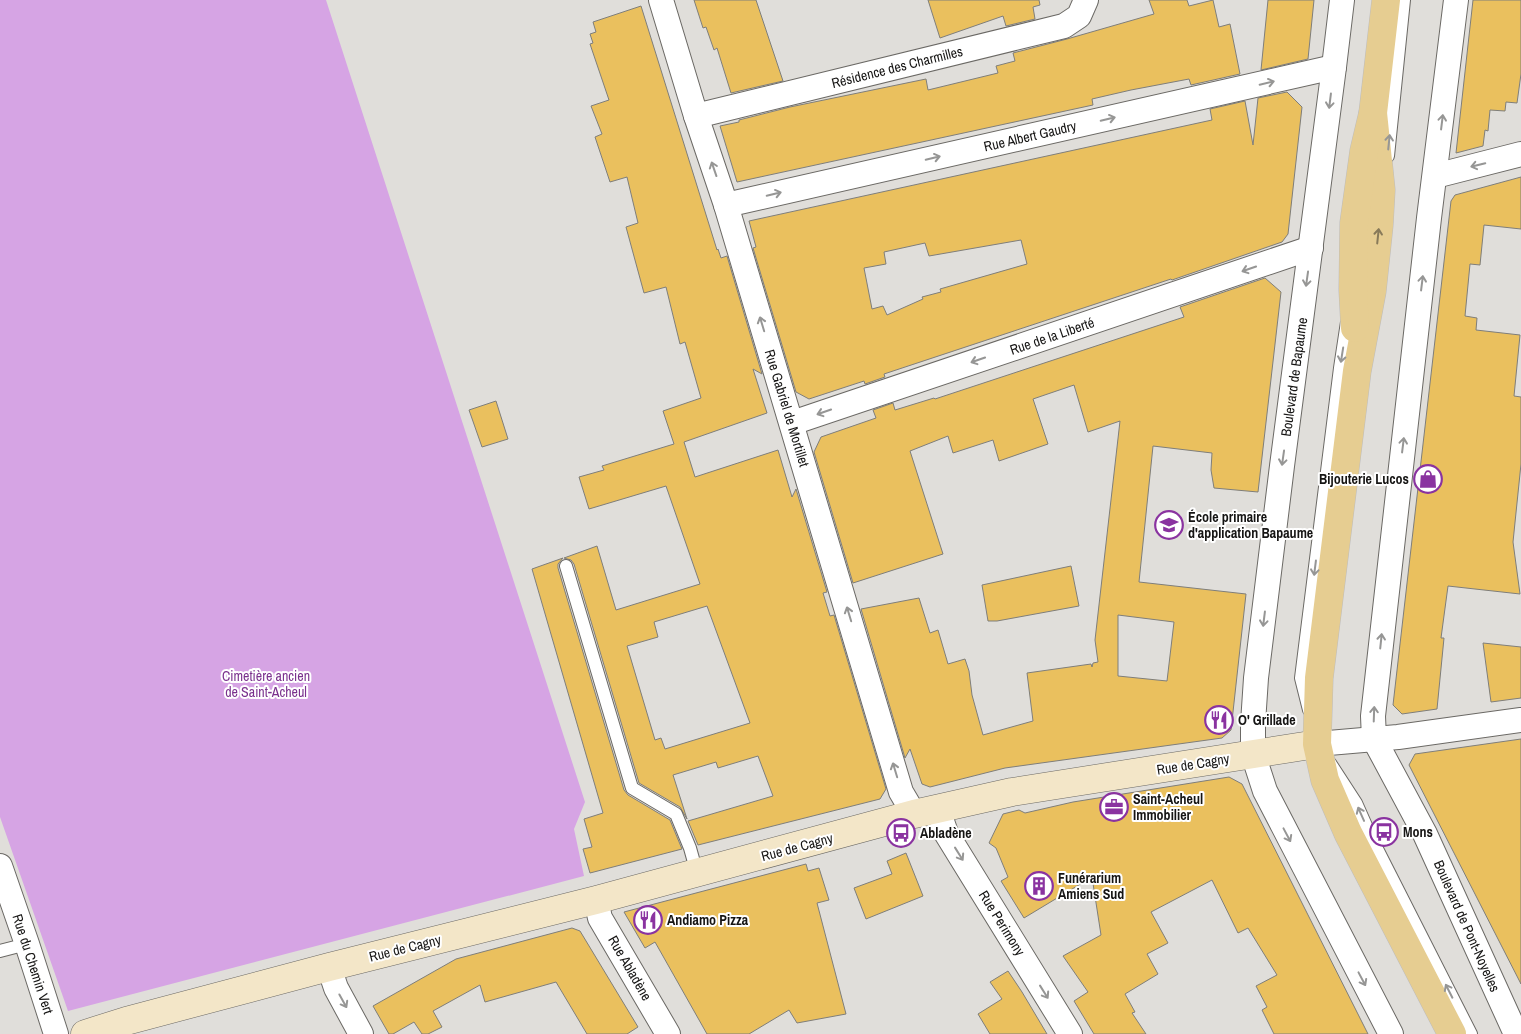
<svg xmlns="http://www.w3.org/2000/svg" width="1521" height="1034" font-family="'Archivo Narrow',sans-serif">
	<rect width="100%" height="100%" fill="#e0deda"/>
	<path fill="#d6a4e4" d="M0 0H326L585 802 574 829 584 876 68 1011 0 817Z"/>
	<g fill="#eac05e" stroke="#7f7e7a" fill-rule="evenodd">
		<path d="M694 0H756L783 81 731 93 717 48 714 50 706 27 703 28Z"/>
		<path d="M928 0H1039L1040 5 1033 7 1035 19 1006 26 1003 16 940 38Z"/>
		<path d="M1149 0H1187L1189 6 1213 0 1219 27 1230 24 1240 74 1191 85 1189 79 1131 90 1092 99 1093 105 737 182 720 126 739 122V120L790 107 926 79 928 90 998 73 996 66 1015 61 1013 53 1067 39 1154 14Z"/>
		<path d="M1268 0H1314L1308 59 1261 70Z"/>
		<path d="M1473 0H1521V74L1517 103 1506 102 1505 111 1490 110 1488 131 1485 130 1483 146 1456 153Z"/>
		<path d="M641 6 717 250 718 249 721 258 727 256 762 374 753 369 767 413 684 442 695 477 778 450 792 497 796 489 827 592 823 593 830 616 834 615 886 789 880 799 698 845 688 821 773 796 758 756 718 768 716 762 673 775 687 819 680 807 639 783 574 564 571 560 564 558 597 546 616 610 700 584 666 486 589 509 579 477 604 470 602 466 674 444 663 411 701 398 685 342 680 344 666 287 644 293 626 227 638 223 627 177 610 182 595 137 602 134 591 106 609 100 590 44 593 43 590 34 596 32 593 22ZM707 606 750 723 665 749 661 738 655 740 627 646 658 637 654 622Z"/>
		<path d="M1287 92 1302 107 1288 234 1282 242 1172 280 1171 279 884 374 885 377 865 384 864 381 809 399 796 392 753 248 756 247 749 221 1212 120 1210 109 1245 101 1253 145 1258 98ZM1021 240 1027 264 940 289 941 292 922 297 923 299 887 315 883 306 872 309 864 268 886 264 884 252 925 243 929 256Z"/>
		<path d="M1521 177V229L1484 225 1480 265 1470 264 1465 316 1477 318 1476 330 1520 335 1514 396 1521 397V464L1513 542 1520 594 1448 586 1441 638H1444L1437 709 1402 714 1393 705 1451 201 1455 195Z"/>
		<path d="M1265 278 1281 292 1258 492 1214 488 1211 470 1212 453 1153 446 1139 582 1246 594 1231 730 1222 738 1005 768 930 787 922 784 910 749 905 758 861 609 919 598 930 633 938 630 948 664 965 659 969 671 972 695 983 735 1033 721 1027 673 1091 664 1092 667 1093 663 1098 662 1095 640 1120 421 1088 432 1074 385 1033 399 1048 444 999 461 993 440 953 453 948 436 910 451 943 554 853 583 814 452 821 437 876 418 873 410 893 403 895 410 934 398 935 399 1184 317 1180 307ZM1118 615 1174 622 1167 681 1118 676Z"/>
		<path d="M496 401 508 439 482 447 469 410Z"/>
		<path d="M563 558 558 564V568L624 790 628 795 670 820 682 849 590 873 583 849 592 847 584 819 603 813 532 569Z"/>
		<path d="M1071 566 1079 606 997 621H988L982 585Z"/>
		<path d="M1483 643 1521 647V698L1491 702Z"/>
		<path d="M1521 739V984L1409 765 1415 754Z"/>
		<path d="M1229 777 1242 784 1368 1034H1274L1262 1010 1267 1007 1256 986 1277 975 1248 928 1238 933 1212 880 1151 912 1168 943 1147 954 1158 974 1125 994 1135 1012 1132 1013 1146 1034H1094L1074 1001 1088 992 1063 956 1101 935 1092 877 1024 918 1001 881 1008 877 996 848 989 843 1003 814 1019 810 1025 813 1073 802Z"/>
		<path d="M906 853 923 896 866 919 854 888 892 874 887 861Z"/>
		<path d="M806 864 808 871 819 868 829 900 817 903 846 1014 797 1023 789 1010 749 1034H707L655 942 645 948 624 912Z"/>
		<path d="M572 928 580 931 638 1027 627 1034H587L556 982 485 1002 480 985 433 1011 442 1027 428 1034H422L414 1022 393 1034H389L373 1006 456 959Z"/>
		<path d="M1008 971 1022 992 1047 1034H990L978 1014 1002 999 990 982Z"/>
	</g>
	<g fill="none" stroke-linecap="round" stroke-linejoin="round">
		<defs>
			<g id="lane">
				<path d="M1388 156 1404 0"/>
				<path d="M566 566 632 788 676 814 690 848 697 873"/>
				<path d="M1309 710 1301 678 1340 368 1347 322"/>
				<path d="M1330 763 1356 803 1372 839 1471 1034"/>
				<path d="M0 951 27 944"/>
			</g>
			<g id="street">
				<path d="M661 0 696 116 726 205 901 792 914 814"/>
				<path d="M1342 0 1334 67 1282 466 1256 678 1253 723V754L1265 791 1278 816 1391 1034"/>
				<path d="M1456 0 1429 218 1373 716 1374 739 1425 834 1516 1034"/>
				<path d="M696 116 1064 26 1079 16 1086 0"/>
				<path d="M1435 176 1521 154"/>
				<path d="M726 205 1334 67"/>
				<path d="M792 423 1311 248"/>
				<path d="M1317 744 1398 737 1521 720"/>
				<path d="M938 810 946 833 1070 1034"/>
				<path d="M0 866 27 944 56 1034"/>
				<path d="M596 900 600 918 668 1034"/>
				<path d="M329 967 336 988 361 1034"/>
			</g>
			<path id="secondary" d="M85 1034 126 1021 329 967 596 900 914 814 1012 792 1317 744"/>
			<g id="primary">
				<path d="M1373 113 1381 190 1379 225 1372 291 1357 371 1319 678 1317 744 1325 780 1348 833 1452 1034"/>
				<path d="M1355 328 1353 290 1354 223 1364 151 1373 113 1386 0"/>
			</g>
		</defs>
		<use href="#lane" stroke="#6b6965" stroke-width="14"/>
		<use href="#street" stroke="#6b6965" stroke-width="26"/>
		<use href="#secondary" stroke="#6b6965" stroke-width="29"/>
		<use href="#primary" stroke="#bebdbd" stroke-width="29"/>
		<use href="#lane" stroke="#fff" stroke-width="12"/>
		<use href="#street" stroke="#fff" stroke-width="24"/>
		<use href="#secondary" stroke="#f3e6c8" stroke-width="28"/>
		<use href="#primary" stroke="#e6cd91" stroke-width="28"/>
	</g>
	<defs><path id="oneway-shaft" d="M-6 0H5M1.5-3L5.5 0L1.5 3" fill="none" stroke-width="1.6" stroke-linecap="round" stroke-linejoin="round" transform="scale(1.25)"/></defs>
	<g stroke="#969695">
		<use href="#oneway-shaft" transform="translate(1267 83) rotate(-13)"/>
		<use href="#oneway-shaft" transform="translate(1330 101) rotate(97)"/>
		<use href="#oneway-shaft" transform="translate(1108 119) rotate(-13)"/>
		<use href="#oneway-shaft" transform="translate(1442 122) rotate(-83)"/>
		<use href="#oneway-shaft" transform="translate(1389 142) rotate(-84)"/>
		<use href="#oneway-shaft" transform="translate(933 158) rotate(-13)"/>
		<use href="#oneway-shaft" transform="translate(1478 165) rotate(166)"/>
		<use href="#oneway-shaft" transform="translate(714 169) rotate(-109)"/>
		<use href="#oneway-shaft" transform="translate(774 194) rotate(-13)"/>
		<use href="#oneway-shaft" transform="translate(1249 269) rotate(161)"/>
		<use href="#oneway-shaft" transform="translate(1307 279) rotate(98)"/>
		<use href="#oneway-shaft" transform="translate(1422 283) rotate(-83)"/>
		<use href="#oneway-shaft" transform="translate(762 324) rotate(-107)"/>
		<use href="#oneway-shaft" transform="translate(1342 355) rotate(99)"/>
		<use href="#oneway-shaft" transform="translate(978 360) rotate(161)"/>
		<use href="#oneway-shaft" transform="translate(824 412) rotate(161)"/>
		<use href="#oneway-shaft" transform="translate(1403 445) rotate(-83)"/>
		<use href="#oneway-shaft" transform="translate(1283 458) rotate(98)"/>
		<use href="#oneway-shaft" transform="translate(1315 568) rotate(97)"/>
		<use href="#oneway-shaft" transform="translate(849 614) rotate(-107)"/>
		<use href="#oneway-shaft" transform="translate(1264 619) rotate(97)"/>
		<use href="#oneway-shaft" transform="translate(1381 641) rotate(-84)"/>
		<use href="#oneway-shaft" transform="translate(1374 714) rotate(-88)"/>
		<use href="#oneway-shaft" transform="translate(895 770) rotate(-107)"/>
		<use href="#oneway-shaft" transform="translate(1361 814) rotate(-114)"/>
		<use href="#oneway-shaft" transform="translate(1287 835) rotate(62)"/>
		<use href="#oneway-shaft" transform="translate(959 854) rotate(58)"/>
		<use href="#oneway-shaft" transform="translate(1362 979) rotate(62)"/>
		<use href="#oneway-shaft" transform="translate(1449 991) rotate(-117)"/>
		<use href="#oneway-shaft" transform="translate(1044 992) rotate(58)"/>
		<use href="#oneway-shaft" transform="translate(343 1001) rotate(61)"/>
	</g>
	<use stroke="#887a59" href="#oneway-shaft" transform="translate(1378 236) rotate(-84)"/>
	<defs>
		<symbol id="shop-ring" viewBox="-11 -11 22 22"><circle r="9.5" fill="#fff" stroke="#8a33a0" stroke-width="1.5"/><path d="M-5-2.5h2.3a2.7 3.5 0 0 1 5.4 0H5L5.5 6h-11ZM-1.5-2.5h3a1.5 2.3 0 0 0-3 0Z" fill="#8a33a0"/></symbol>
		<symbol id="school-ring" viewBox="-11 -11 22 22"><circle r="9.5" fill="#fff" stroke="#8a33a0" stroke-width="1.5"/><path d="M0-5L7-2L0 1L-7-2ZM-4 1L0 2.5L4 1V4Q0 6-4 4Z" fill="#8a33a0"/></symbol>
		<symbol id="restaurant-ring" viewBox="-11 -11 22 22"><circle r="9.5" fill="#fff" stroke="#8a33a0" stroke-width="1.5"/><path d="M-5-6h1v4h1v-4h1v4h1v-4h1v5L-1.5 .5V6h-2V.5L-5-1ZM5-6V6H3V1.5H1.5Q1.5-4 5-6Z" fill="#8a33a0"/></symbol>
		<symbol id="office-ring" viewBox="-11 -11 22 22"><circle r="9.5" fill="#fff" stroke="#8a33a0" stroke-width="1.5"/><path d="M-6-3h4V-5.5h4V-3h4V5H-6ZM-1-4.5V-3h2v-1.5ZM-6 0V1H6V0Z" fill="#8a33a0"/></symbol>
		<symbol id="bus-ring" viewBox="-11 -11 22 22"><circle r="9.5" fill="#fff" stroke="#8a33a0" stroke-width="1.5"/><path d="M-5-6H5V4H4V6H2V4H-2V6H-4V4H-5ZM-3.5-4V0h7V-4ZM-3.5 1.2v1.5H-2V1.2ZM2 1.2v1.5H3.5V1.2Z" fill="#8a33a0"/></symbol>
		<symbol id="building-ring" viewBox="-11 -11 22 22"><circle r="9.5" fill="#fff" stroke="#8a33a0" stroke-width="1.5"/><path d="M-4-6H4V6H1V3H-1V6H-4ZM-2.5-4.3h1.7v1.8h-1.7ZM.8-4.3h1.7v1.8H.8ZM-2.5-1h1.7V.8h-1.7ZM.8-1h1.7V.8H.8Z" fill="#8a33a0"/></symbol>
	</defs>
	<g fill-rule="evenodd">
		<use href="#shop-ring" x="1412" y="463" width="32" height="32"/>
		<use href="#school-ring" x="1153" y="509" width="32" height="32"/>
		<use href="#restaurant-ring" x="1203" y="704" width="32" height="32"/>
		<use href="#office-ring" x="1098" y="791" width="32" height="32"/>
		<use href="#bus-ring" x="1368" y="816" width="32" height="32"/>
		<use href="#bus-ring" x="885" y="817" width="32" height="32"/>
		<use href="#building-ring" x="1023" y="870" width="32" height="32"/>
		<use href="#restaurant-ring" x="632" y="904" width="32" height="32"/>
	</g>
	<g text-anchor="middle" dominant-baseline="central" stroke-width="4" stroke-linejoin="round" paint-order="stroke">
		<g font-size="14" fill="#161514" stroke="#fff">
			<text transform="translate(897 67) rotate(-14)">Résidence des Charmilles</text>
			<text transform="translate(1030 136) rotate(-13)">Rue Albert Gaudry</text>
			<text transform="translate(1052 336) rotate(-19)">Rue de la Liberté</text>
			<text transform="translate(1294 377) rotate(-82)">Boulevard de Bapaume</text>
			<text transform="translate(787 408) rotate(73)">Rue Gabriel de Mortillet</text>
			<text transform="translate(1193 764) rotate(-9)">Rue de Cagny</text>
			<text transform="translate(797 847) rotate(-15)">Rue de Cagny</text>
			<text transform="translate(1002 923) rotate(58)">Rue Perimony</text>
			<text transform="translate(1467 926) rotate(66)">Boulevard de Pont-Noyelles</text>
			<text transform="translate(405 948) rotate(-14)">Rue de Cagny</text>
			<text transform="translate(33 964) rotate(72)">Rue du Chemin Vert</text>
			<text transform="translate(630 968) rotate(60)">Rue Abladène</text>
		</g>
		<g font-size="14" font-weight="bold" fill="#161514" stroke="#fff" text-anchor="start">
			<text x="1409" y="479" text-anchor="end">Bijouterie Lucos</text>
			<text x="1188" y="517">École primaire<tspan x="1188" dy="16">d'application Bapaume</tspan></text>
			<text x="1238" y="720">O' Grillade</text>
			<text x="1133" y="799">Saint-Acheul<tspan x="1133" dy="16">Immobilier</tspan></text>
			<text x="1403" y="832">Mons</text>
			<text x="920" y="833">Abladène</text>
			<text x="1058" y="878">Funérarium<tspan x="1058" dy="16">Amiens Sud</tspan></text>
			<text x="667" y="920">Andiamo Pizza</text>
		</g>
		<g font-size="14" fill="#7a318d" stroke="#fff">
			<text x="266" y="676">Cimetière ancien<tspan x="266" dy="16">de Saint-Acheul</tspan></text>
		</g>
	</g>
</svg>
